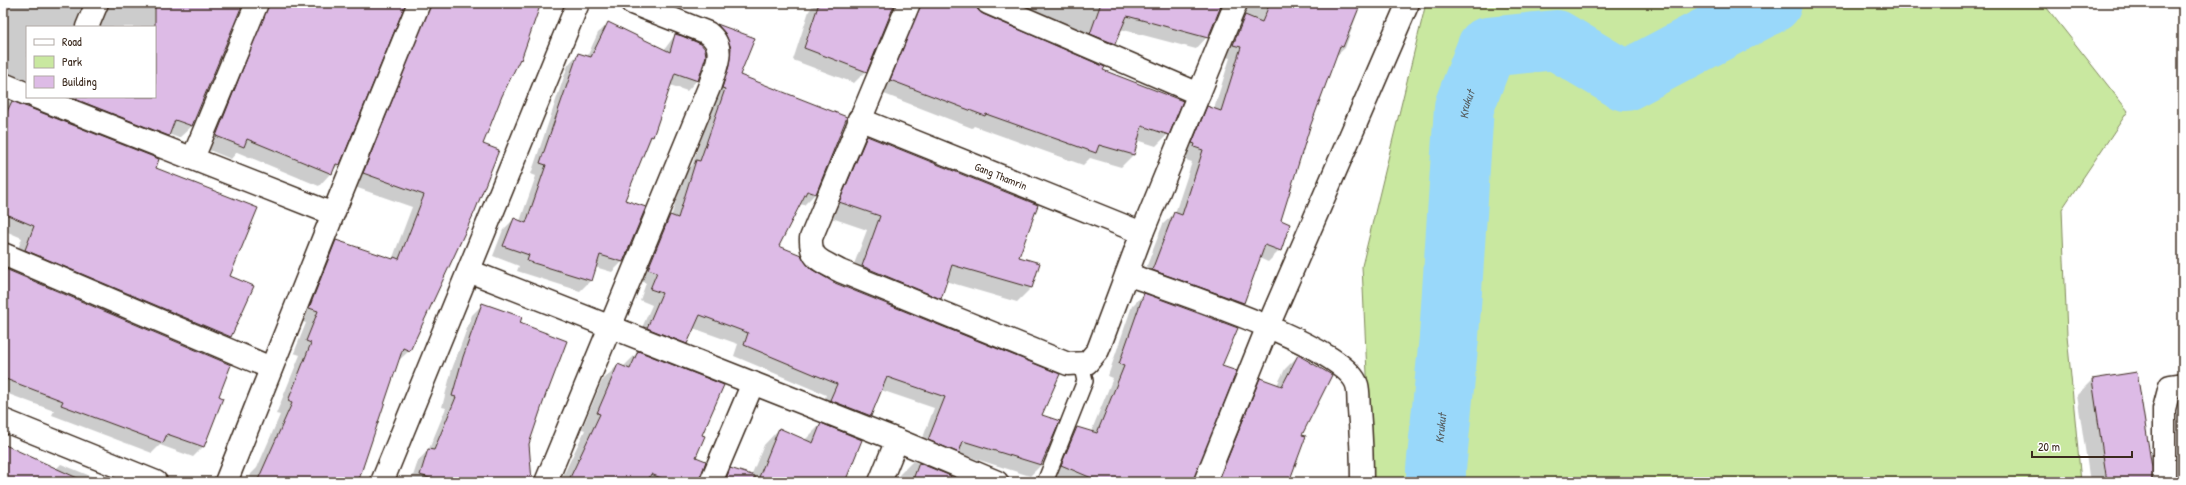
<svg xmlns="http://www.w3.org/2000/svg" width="2186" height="485" font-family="'Patrick Hand',sans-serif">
	<rect width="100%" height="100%" fill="#fff"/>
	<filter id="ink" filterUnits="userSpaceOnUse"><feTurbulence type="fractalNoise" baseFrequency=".025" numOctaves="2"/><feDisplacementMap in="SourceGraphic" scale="8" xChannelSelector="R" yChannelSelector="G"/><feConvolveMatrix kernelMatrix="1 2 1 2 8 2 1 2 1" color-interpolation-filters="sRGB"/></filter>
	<g filter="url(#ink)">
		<path fill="#c9e8a0" stroke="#82895f" d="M1426 3H1519L1535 7 1536 3H2043L2128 111 2062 209 2067 335 2081 482H1372L1362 266Z"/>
		<g fill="#0003" fill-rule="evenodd">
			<path d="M3 3H83L74 27H27V97L3 87Z"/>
			<path d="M84 3H404L339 164 319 186 237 152 231 159 204 148 249 3 242 4 192 126 179 138 168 134 155 147 27 97H155V27H94L95 7Z"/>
			<path d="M409 3H540L520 59 502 96 481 145 474 211 409 351 397 362 362 466H364L359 482H249L251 474 257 468 280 415 276 414 300 355 294 353 306 323 297 320 324 253 336 241 392 260 412 207 352 186Z"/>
			<path d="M815 3H894L866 71 854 83 793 60 809 11Z"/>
			<path d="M917 3H976L977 11 983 15 1102 70 1168 134 1156 146 1137 140 1133 155 1121 167 1090 158 1083 165 974 126 972 128 879 92Z"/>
			<path d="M982 3H1223L1207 37 1196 49 1120 29 1114 43 1102 55Z"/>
			<path d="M1226 3H1361L1345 48 1334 58 1309 127 1280 221V250L1268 262 1259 258 1243 303 1231 314 1141 281 1163 224 1175 213 1192 162 1183 159 1196 119 1208 107 1214 109 1230 58 1222 56Z"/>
			<path d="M609 23 664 50 675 35 697 80 687 91 670 85 652 136 624 200 623 261 612 272 595 267 591 280 580 291 517 271 519 266 493 256 503 230 514 219 520 221 536 176 531 174 568 65 578 54 587 57 598 33Z"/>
			<path d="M717 25 753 38 739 75 846 117 815 194 804 205 799 204 778 247 810 270 1040 415 1058 422 1041 465 1030 476 957 453 918 451 934 408 881 390 870 416 859 427 820 411 826 395 734 356 738 344 693 328 687 343 675 354 637 339 652 305 640 300 646 283 637 280 659 227 671 217 685 172 692 165 715 100 707 36ZM728 44H730L734 52 732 53Z"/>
			<path d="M3 99 158 159 154 168 229 277 252 287 230 337 218 349 13 262 22 238 3 230Z"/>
			<path d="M867 137 1018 258 1031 288 1017 302 945 281 940 298 926 312 848 280 867 230 826 216 853 151Z"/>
			<path d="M3 269 218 396 203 447 193 457 160 445 152 453 52 415 54 411 3 392Z"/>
			<path d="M1144 294 1221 366 1182 482H1048L1065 440 1077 428 1091 432 1113 378 1108 376 1132 306Z"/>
			<path d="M483 304 518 324 545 393 510 482H411L418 461 429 449 446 408 442 407 452 369 472 315Z"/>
			<path d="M638 352 701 435 695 458 698 482H560L585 430 582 429 602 381 618 365 623 367Z"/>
			<path d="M1298 356 1300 435 1288 482H1221L1250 394 1263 381 1277 385 1285 369Z"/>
			<path d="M2137 373 2151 482H2090L2077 395 2092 380Z"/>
			<path d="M821 424 843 482H718L731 469 751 476 764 445 779 429 805 440Z"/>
			<path d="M3 446 56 469 61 464 105 482H3Z"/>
			<path d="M913 461 949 477 947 482H896L898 476Z"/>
			<path d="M2183 466V482H2182Z"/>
		</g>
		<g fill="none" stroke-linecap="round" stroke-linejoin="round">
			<path stroke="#99d8fa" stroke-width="60" id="s1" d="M1436 482V469L1449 337 1464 107 1487 47 1556 40 1625 81 1772 3"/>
		</g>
		<g fill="#ddbbe6" stroke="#3b2a1e">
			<path d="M155 3H243L192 126 175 120 169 136 70 97H155Z"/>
			<path d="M269 3H406L340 165 336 164 332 174 247 139 244 147 216 136Z"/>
			<path d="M431 3H541L521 60 520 59 502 96 483 144 499 150 475 211 410 351 403 348 358 482H257L292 403 288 401 311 343 306 341 318 311 309 308 336 240 393 259 394 257 399 259 424 195 363 173Z"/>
			<path d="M819 3H895L867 72 804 48Z"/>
			<path d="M921 3H976L978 10 983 14 1105 67 1103 70 1183 101 1169 135 1142 126 1134 155 1099 145 1096 153 986 114 985 116 890 80Z"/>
			<path d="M1101 3H1215L1221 6 1208 38 1127 16 1115 44 1090 34Z"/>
			<path d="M1270 3H1361L1343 47 1340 46 1310 127 1281 220 1290 224 1281 251 1265 245 1244 303 1152 270 1174 212 1182 215 1203 150 1194 147 1195 144 1192 143 1207 106 1221 111 1241 47 1233 45 1245 15 1262 22Z"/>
			<path d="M608 22 670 52 675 34 682 36 701 44 705 49 706 56 698 81 675 73 653 137 651 136 625 200 646 207 623 262 600 255 592 281 527 261 529 255 503 246 514 218 526 223 546 165 540 163 578 53 591 57Z"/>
			<path d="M717 24 755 38 740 75 847 117 816 194 807 191 779 246 801 255 811 269 835 283 1060 374 1042 415 1060 421 1041 465 963 441 959 453 928 440 945 397 887 377 871 416 830 400 837 384 744 345 748 333 700 315 687 344 647 328 662 293 650 289 657 272 648 269 670 215 678 218 696 160 700 161 725 89 722 88 729 66 731 48 725 33Z"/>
			<path d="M12 101 159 159 156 168 258 208 230 276 254 286 231 337 25 250 34 226 3 213V120Z"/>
			<path d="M867 136 1038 205 1019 257 1040 263 1032 288 952 265 941 299 862 266 880 216 839 202Z"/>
			<path d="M3 268 231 365 219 396 223 398 204 447 167 434 163 443 61 405 63 401 3 378Z"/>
			<path d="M1144 293 1238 328 1222 366 1237 371 1193 482H1101L1061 465 1077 427 1097 433 1124 366 1119 364Z"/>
			<path d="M482 303 522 317 520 323 567 341 548 391H547L529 444 532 482H442L420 475 428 449 434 450 456 397 452 396 463 357Z"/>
			<path d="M638 351 724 385 702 435 705 436 696 457 706 461 699 482H671L651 474 647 482H568L600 414 597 413 618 364 630 369Z"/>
			<path d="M1298 355 1332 375 1302 435 1306 436 1289 482H1218L1260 378 1282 386Z"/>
			<path d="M2137 372 2152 468V482H2107L2092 379Z"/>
			<path d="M821 423 862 440 845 482H757L779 428 813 443Z"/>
			<path d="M3 444 86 482H3Z"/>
			<path d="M919 463 951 476 949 482H912Z"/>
			<path d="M730 468 755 476V482H725Z"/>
		</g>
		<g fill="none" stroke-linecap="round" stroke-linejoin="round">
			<defs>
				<path id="lane" d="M1045 482 1085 381 1081 363"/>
				<g id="street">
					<path d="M909 3 811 238C810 260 822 261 840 271L1068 364 1087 363 1098 350 1142 233 1236 3"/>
					<path d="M988 3 1199 94"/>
					<path d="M87 27 97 3"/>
					<path d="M3 84 27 94"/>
					<path d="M36 97 333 214"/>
					<path id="s2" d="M859 119 1142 233"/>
					<path d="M193 158 257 3"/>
					<path d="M3 254 271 368"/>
					<path d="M469 271 897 440 997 482"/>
					<path d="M1127 274C1169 290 1345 345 1357 385 1359 392 1358 402 1359 409 1361 434 1362 457 1362 482"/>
					<path d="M3 420 156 482"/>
					<path d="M226 482 333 214 419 3"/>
					<path d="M382 482 578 3"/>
					<path d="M546 482 710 85C716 65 727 48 708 33L632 3"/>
					<path d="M711 482 753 383"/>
					<path d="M880 482 897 440"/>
					<path d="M1205 482 1268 326 1408 3"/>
					<path d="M2164 482V409L2170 386 2183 384"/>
				</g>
			</defs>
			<use href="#lane" stroke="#3b2a1e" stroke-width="18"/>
			<use href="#street" stroke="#3b2a1e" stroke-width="25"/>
			<use href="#lane" stroke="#fff" stroke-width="15"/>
			<use href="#street" stroke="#fff" stroke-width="22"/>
		</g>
	</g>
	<g text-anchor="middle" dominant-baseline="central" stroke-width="3" stroke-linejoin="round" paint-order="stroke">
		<g font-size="11" fill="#3b2a1e" stroke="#fff">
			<text stroke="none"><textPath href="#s2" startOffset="153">Gang Thamrin</textPath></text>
		</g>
		<g font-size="12" font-style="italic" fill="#575e60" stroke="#fff">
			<text stroke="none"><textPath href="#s1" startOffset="379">Krukut</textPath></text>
			<text stroke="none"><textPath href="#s1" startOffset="54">Krukut</textPath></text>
		</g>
	</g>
	<rect width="2186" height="485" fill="none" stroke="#fff" stroke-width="16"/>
	<rect x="8" y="8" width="2170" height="469" fill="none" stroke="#3b2a1e" stroke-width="1.5" filter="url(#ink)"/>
	<rect x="26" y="26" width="130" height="72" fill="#ffffff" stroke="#b1aaa5"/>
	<rect x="34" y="39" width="20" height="6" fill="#ffffff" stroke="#b1aaa5"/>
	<text x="62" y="46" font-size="12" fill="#3b2a1e">Road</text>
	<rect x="34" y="56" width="20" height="12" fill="#c9e8a0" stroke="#b1aaa5"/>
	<text x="62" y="66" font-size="12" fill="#3b2a1e">Park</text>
	<rect x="34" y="76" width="20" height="12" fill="#ddbbe6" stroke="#b1aaa5"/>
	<text x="62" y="86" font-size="12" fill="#3b2a1e">Building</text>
	<path d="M2032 451v6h100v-6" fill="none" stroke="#3b2a1e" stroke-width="2"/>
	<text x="2038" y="451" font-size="12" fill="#3b2a1e" stroke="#ffffff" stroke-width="3" paint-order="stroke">20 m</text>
</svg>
